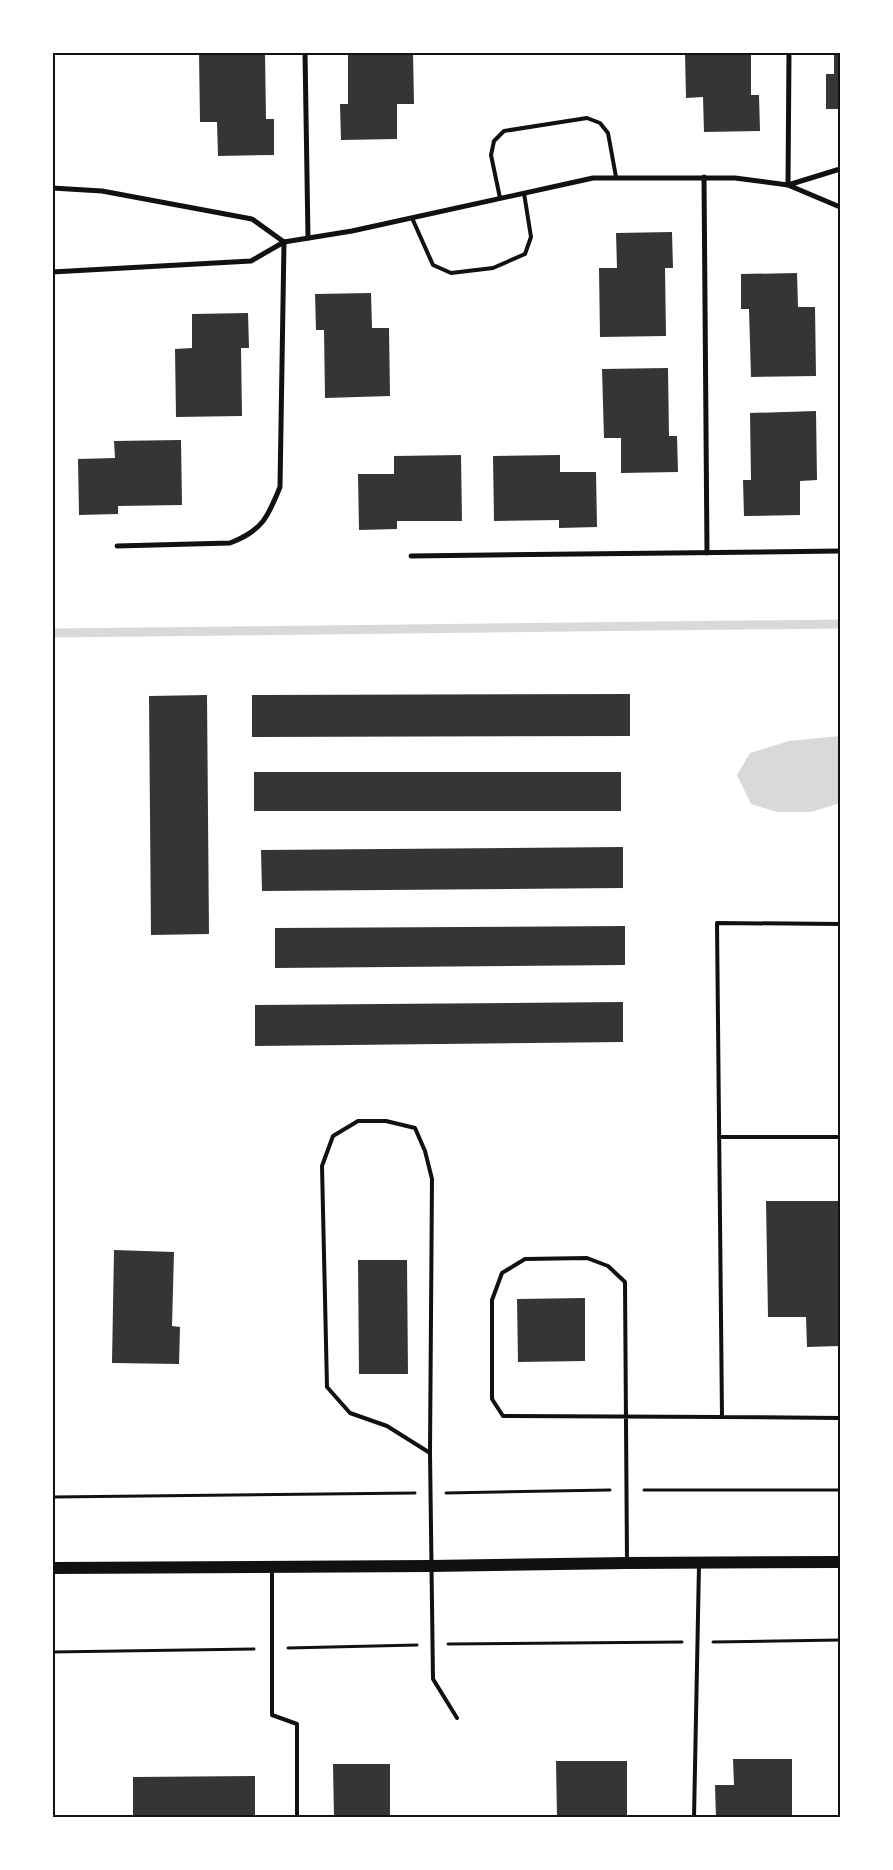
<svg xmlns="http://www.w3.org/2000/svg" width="893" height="1870" font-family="'Exo 2',sans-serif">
	<rect width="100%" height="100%" fill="#fff"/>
	<path fill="#d9d9d9" d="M840 736V803L811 812H777L751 804 737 775 750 753 789 741Z"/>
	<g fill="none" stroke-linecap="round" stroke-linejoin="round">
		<path stroke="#d9d9d9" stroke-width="9" d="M52 633 840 624"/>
	</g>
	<g fill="#353535">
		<path d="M265 52 266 119H274V155L218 156 217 122H200L199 53Z"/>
		<path d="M348 52H413L414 104H397V139L341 140 340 104H348Z"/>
		<path d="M685 52H751V95H759L760 131 704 132 703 97 686 98Z"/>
		<path d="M834 52H840V109H826V74H834Z"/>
		<path d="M672 232 673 268H665L666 336 600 337 599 268H617L616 233Z"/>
		<path d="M797 273 798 307H815L816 376 751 377 749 309H741V274Z"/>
		<path d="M371 293 372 328H389L390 396 325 398 324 330H316L315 294Z"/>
		<path d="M248 313 249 348H241L242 416 176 417 175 349 192 348V314Z"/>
		<path d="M668 368 669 436H677L678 472 621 473V438H604L602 369Z"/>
		<path d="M816 411 817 480 800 481V515L744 516 743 480H751L750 413Z"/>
		<path d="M181 440 182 505 118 506V514L79 515 78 459 115 458 114 441Z"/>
		<path d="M461 455 462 521H397V529L359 530 358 474H394V456Z"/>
		<path d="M560 455V472H596L597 527 559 528V520L494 521 493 456Z"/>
		<path d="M630 694V736L252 737V695Z"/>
		<path d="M207 695 209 934 151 935 149 696Z"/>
		<rect x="254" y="772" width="367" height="39"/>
		<path d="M623 847V888L262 891 261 850Z"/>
		<path d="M625 926V965L275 968V928Z"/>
		<path d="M623 1002V1042L255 1046V1005Z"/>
		<path d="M766 1201H840V1346L807 1347 806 1317H768Z"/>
		<path d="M114 1250 174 1252 172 1326 180 1327 179 1364 112 1363Z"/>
		<path d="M358 1260H407L408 1374H359Z"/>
		<path d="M585 1298V1361L518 1362 517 1299Z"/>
		<path d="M733 1759H792V1818H716L715 1785H734Z"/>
		<path d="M556 1761H627V1818H557Z"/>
		<path d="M333 1764H390V1818H334Z"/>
		<path d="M255 1776V1818H133V1777Z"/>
	</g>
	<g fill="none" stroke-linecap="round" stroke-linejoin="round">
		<g stroke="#111" stroke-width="3">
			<path d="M644 1490H840"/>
			<path d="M446 1493 610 1490"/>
			<path d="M52 1497 415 1493"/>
			<path d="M713 1642 840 1640"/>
			<path d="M448 1644 682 1642"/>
			<path d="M288 1648 417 1645"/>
			<path d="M52 1652 254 1649"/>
		</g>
		<g stroke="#111" stroke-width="4">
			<path d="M500 198 491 155 494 141 504 131 587 118 600 123 608 133 616 177"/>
			<path d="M412 218 433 265 451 273 493 268 525 254 531 237 524 193"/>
			<path d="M840 924 717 923 722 1417 840 1418"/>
			<path d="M719 1137H840"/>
			<path d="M430 1453 387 1426 350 1413 327 1387 322 1166 333 1136 358 1121H386L415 1128 425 1151 432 1179 430 1453 433 1679 457 1718"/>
			<path d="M627 1561 625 1282 608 1266 587 1258 525 1259 502 1273 492 1300V1399L503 1416 722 1417"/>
			<path d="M272 1570V1715L297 1724V1818"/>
			<path d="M694 1818 699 1565"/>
		</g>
		<g stroke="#111" stroke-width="5">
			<path d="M305 52 308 238"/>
			<path d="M840 169 788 185 840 207"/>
			<path d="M704 177 707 553"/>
			<path d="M52 188 102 191 252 219 284 242"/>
			<path d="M52 272 251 261 284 242 352 231 593 178H735L788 185 789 52"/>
			<path d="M117 546 230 543C262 531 268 517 280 487L284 242"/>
			<path d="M411 556 840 551"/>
		</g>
		<path stroke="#111" stroke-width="12" d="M52 1568 431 1566 627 1563 840 1562"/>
	</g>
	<rect width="893" height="1870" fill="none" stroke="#ffffff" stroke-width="108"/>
	<rect x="54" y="54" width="785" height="1762" fill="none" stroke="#111" stroke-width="2"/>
</svg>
